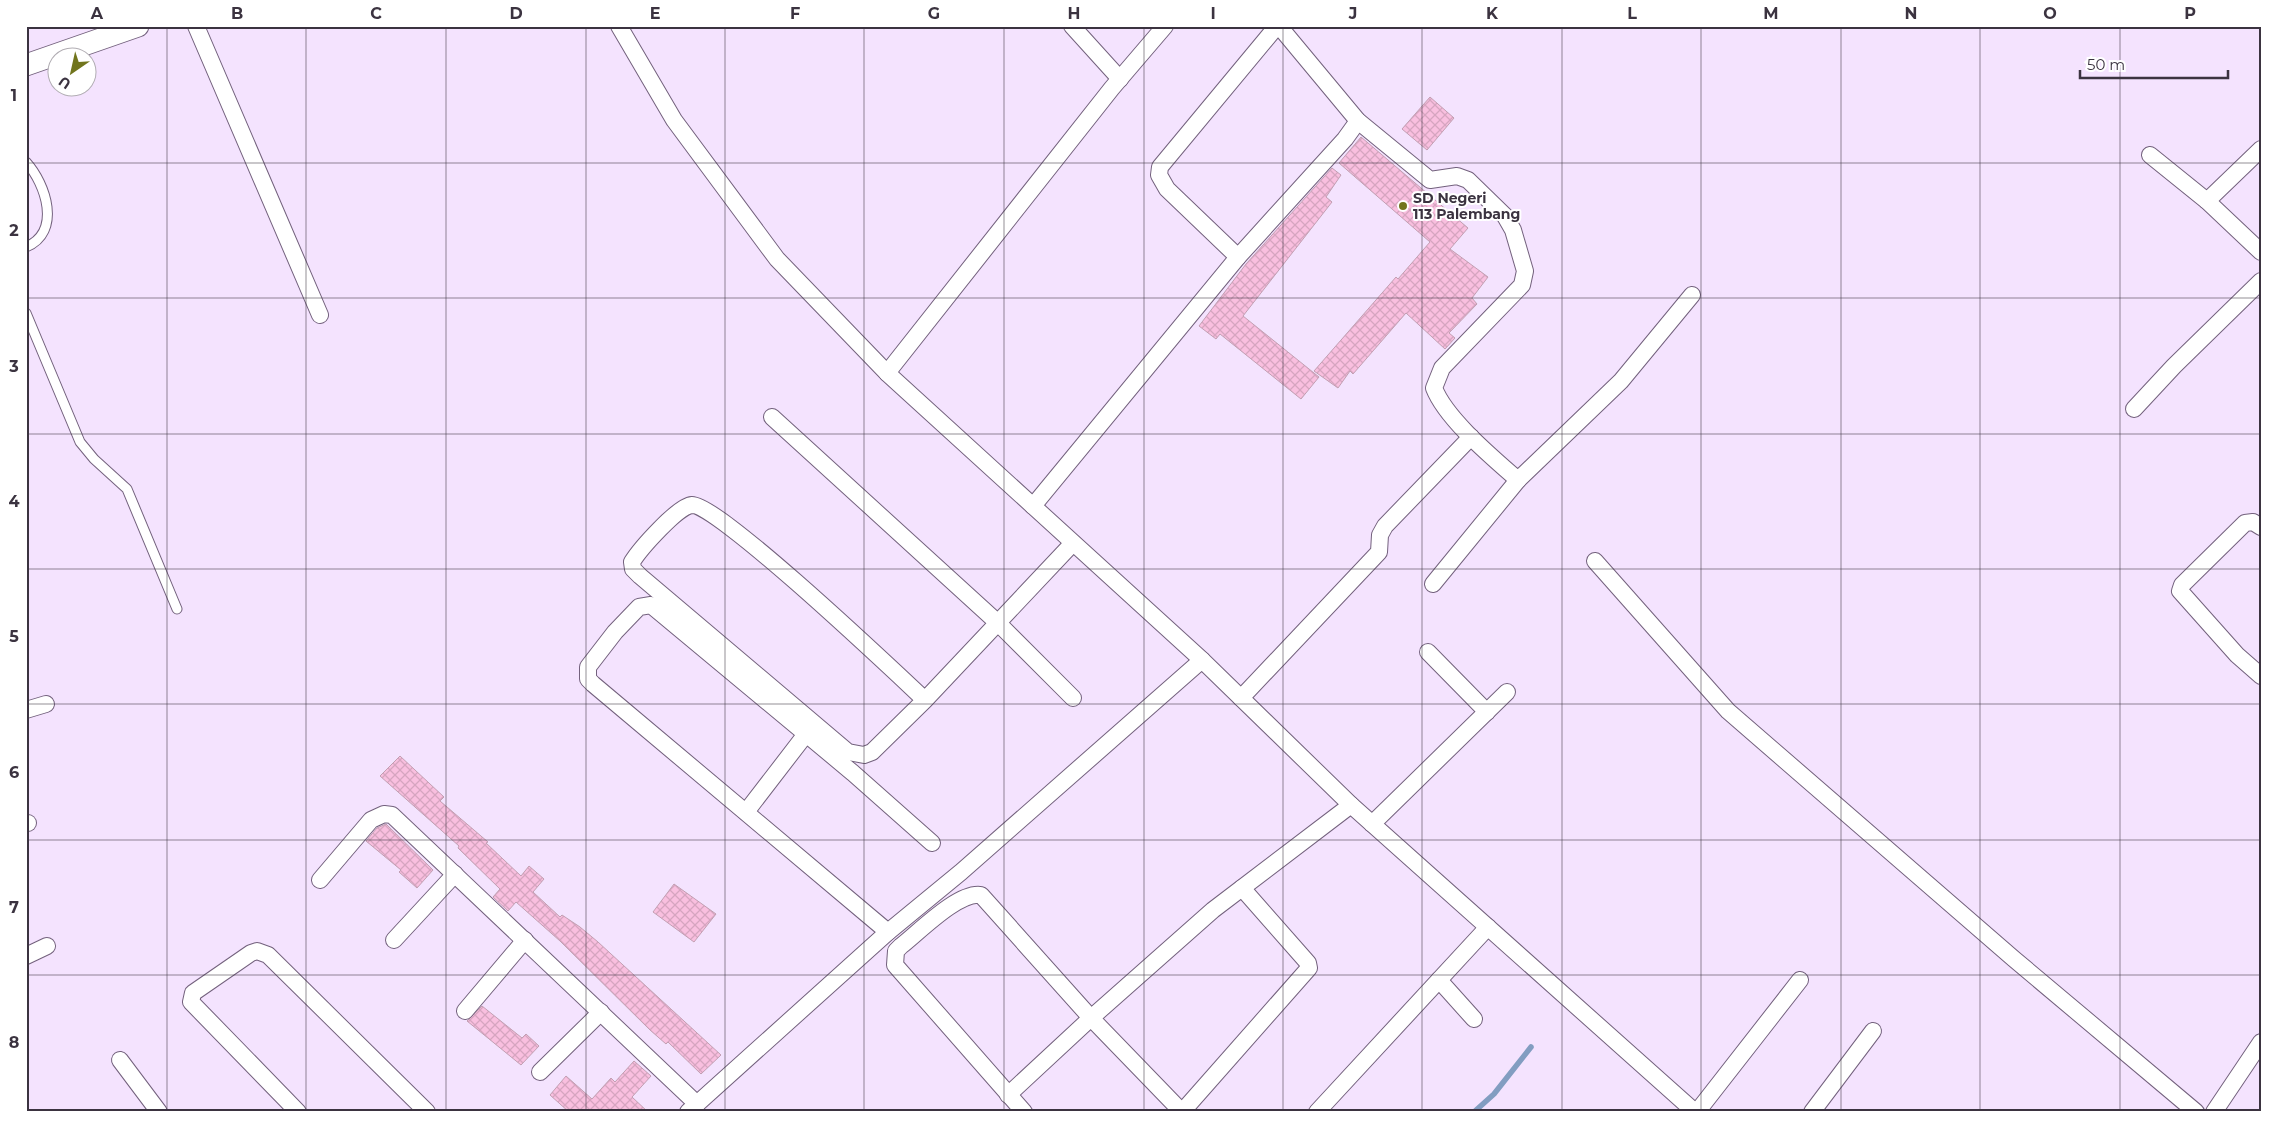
<svg xmlns="http://www.w3.org/2000/svg" width="2287" height="1138" font-family="Montserrat,sans-serif">
	<defs>
		<pattern id="building-cross-hatch" width="8" height="8" patternUnits="userSpaceOnUse" patternTransform="scale(1.25)"><rect width="8" height="8" fill="#f9bfdf"/><path d="M0 0l8 8M0 8l8-8" fill="none" stroke="#d6a5c0"/></pattern>
	</defs>
	<rect width="100%" height="100%" fill="#f4e3fe"/>
	<g fill="none" stroke-linecap="round" stroke-linejoin="round">
		<path stroke="#829dc1" stroke-width="5.5" d="M1474 1112 1494 1094 1531 1047"/>
	</g>
	<g fill="url(#building-cross-hatch)" stroke="#c29fb2">
		<path d="M1430 97 1454 118 1427 150 1402 129Z"/>
		<path d="M1361 137 1468 228 1450 249 1488 277 1472 298 1477 304 1449 333 1455 338 1445 349 1406 313 1353 374 1350 371 1338 388 1314 371 1396 277 1398 279 1430 242 1339 163Z"/>
		<path d="M1332 168 1341 175 1326 197 1332 202 1243 316 1319 377 1301 399 1220 334 1216 339 1199 326 1246 264Z"/>
		<path d="M400 756 444 797 440 801 488 842 486 843 521 876 529 866 544 879 533 892 560 917 562 915 580 927 598 942 721 1055 701 1074 668 1042 666 1044 650 1030 560 941 516 902 508 911 493 897 500 889 458 848 459 846 380 776Z"/>
		<path d="M386 824 433 870 417 888 399 872 401 870 366 841 377 828Z"/>
		<path d="M674 884 716 914 694 942 653 912Z"/>
		<path d="M482 1006 522 1038 526 1034 539 1046 521 1065 467 1021Z"/>
		<path d="M634 1061 651 1076 632 1097 648 1112H569L550 1095 566 1076 592 1099 611 1078 615 1082Z"/>
	</g>
	<g fill="none" stroke-linecap="round" stroke-linejoin="round">
		<defs>
			<g id="service">
				<path d="M26 162C46 184 62 232 26 247"/>
				<path d="M26 313 80 442 94 459 127 489 177 609"/>
			</g>
			<g id="minor">
				<path d="M196 26 320 315"/>
				<path d="M619 26 674 120 777 259 887 373 1202 660 1351 805 1695 1112"/>
				<path d="M1072 26 1120 79"/>
				<path d="M1279 26 1358 121 1430 180 1457 176 1468 180 1505 216 1513 230 1525 271 1522 285 1442 368 1434 388C1446 419 1493 458 1518 480L1621 381 1692 295"/>
				<path d="M2150 155 2207 201 2261 252"/>
				<path d="M2207 201 2261 149"/>
				<path d="M1238 257 1167 189 1159 175 1160 167 1277 26"/>
				<path d="M887 373 1112 88 1165 26"/>
				<path d="M2134 409 2174 366 2261 281"/>
				<path d="M772 417 998 623 1073 698"/>
				<path d="M1033 506 1238 257 1345 139 1358 121"/>
				<path d="M2261 527 2253 522 2245 523 2182 585 2180 591 2237 655 2261 676"/>
				<path d="M1595 561 1728 711 2014 959 2196 1112"/>
				<path d="M1433 584 1518 480"/>
				<path d="M1428 652 1487 712"/>
				<path d="M1241 698 1379 552 1380 535 1385 526 1471 437"/>
				<path d="M925 700C895 672 718 504 692 505 678 506 640 549 632 562L633 569 640 576 848 752 864 755 872 752 925 700 1073 543"/>
				<path d="M26 710 46 704"/>
				<path d="M746 812 806 734"/>
				<path d="M26 823H28"/>
				<path d="M1372 824 1507 692"/>
				<path d="M320 880 371 820 384 814 392 815 697 1104"/>
				<path d="M888 932 593 684 588 679V667L615 632 639 607 651 605 853 773 932 843"/>
				<path d="M394 940 455 874"/>
				<path d="M26 956 47 946"/>
				<path d="M1439 980 1474 1019"/>
				<path d="M465 1011 525 940"/>
				<path d="M120 1060 159 1112"/>
				<path d="M540 1072 601 1012"/>
				<path d="M1008 1095 1091 1018 1213 910 1351 805"/>
				<path d="M298 1112 191 1002 193 993 251 953 257 951 268 955 427 1112"/>
				<path d="M688 1112 888 932 961 872 1202 660"/>
				<path d="M1024 1112 895 965 896 951 901 946C919 932 959 891 981 895L1091 1018 1182 1112"/>
				<path d="M1182 1112 1309 968 1308 963 1242 888"/>
				<path d="M1317 1112 1488 927"/>
				<path d="M1697 1112 1800 980"/>
				<path d="M1812 1112 1873 1031"/>
				<path d="M2214 1112 2261 1042"/>
			</g>
			<path id="tertiary" d="M26 65 138 26"/>
		</defs>
		<use href="#service" stroke="#73617d" stroke-width="11"/>
		<use href="#minor" stroke="#73617d" stroke-width="18"/>
		<use href="#tertiary" stroke="#73617d" stroke-width="23"/>
		<use href="#service" stroke="#fff" stroke-width="9"/>
		<use href="#minor" stroke="#fff" stroke-width="16"/>
		<use href="#tertiary" stroke="#fff" stroke-width="21"/>
	</g>
	<path fill="none" stroke="#3b3340" stroke-width="1" stroke-opacity="0.55" d="M167 26V1112M306 26V1112M446 26V1112M586 26V1112M725 26V1112M864 26V1112M1004 26V1112M1144 26V1112M1283 26V1112M1422 26V1112M1562 26V1112M1701 26V1112M1841 26V1112M1980 26V1112M2120 26V1112M26 163H2261M26 298H2261M26 434H2261M26 569H2261M26 704H2261M26 840H2261M26 975H2261"/>
	<circle fill="#71751d" stroke="#fff" stroke-width="2" cx="1403" cy="206" r="5"/>
	<g text-anchor="middle" dominant-baseline="central" stroke-width="4" stroke-linejoin="round" paint-order="stroke">
		<g font-size="14" font-weight="bold" fill="#3b3340" stroke="#fff" text-anchor="start">
			<text x="1413" y="198">SD Negeri<tspan x="1413" dy="16">113 Palembang</tspan></text>
		</g>
	</g>
	<rect width="2287" height="1138" fill="none" stroke="#ffffff" stroke-width="55"/>
	<g transform="translate(72 72) rotate(214)"><circle r="24" fill="#ffffff" stroke="#b1adb3"/>
	<path d="M0-4L9 19L0 12L-9 19Z" fill="#71751d"/>
	<text y="-8" font-size="14" font-weight="bold" text-anchor="middle" fill="#3b3340">U</text>
	</g>
	<path d="M2080 70v8h148v-8" fill="none" stroke="#3b3340" stroke-width="2.5"/>
	<text x="2087" y="70" font-size="15" fill="#3b3340" stroke="#ffffff" stroke-width="4" paint-order="stroke">50 m</text>
	<rect x="28" y="28" width="2232" height="1082" fill="none" stroke="#3b3340" stroke-width="2"/>
	<g font-size="16" text-anchor="middle" font-weight="bold" fill="#3b3340">
		<text x="97" y="19">A</text>
		<text x="237" y="19">B</text>
		<text x="376" y="19">C</text>
		<text x="516" y="19">D</text>
		<text x="655" y="19">E</text>
		<text x="795" y="19">F</text>
		<text x="934" y="19">G</text>
		<text x="1074" y="19">H</text>
		<text x="1213" y="19">I</text>
		<text x="1353" y="19">J</text>
		<text x="1492" y="19">K</text>
		<text x="1632" y="19">L</text>
		<text x="1771" y="19">M</text>
		<text x="1911" y="19">N</text>
		<text x="2050" y="19">O</text>
		<text x="2190" y="19">P</text>
		<text x="14" y="101">1</text>
		<text x="14" y="236">2</text>
		<text x="14" y="372">3</text>
		<text x="14" y="507">4</text>
		<text x="14" y="642">5</text>
		<text x="14" y="778">6</text>
		<text x="14" y="913">7</text>
		<text x="14" y="1048">8</text>
	</g>
</svg>
